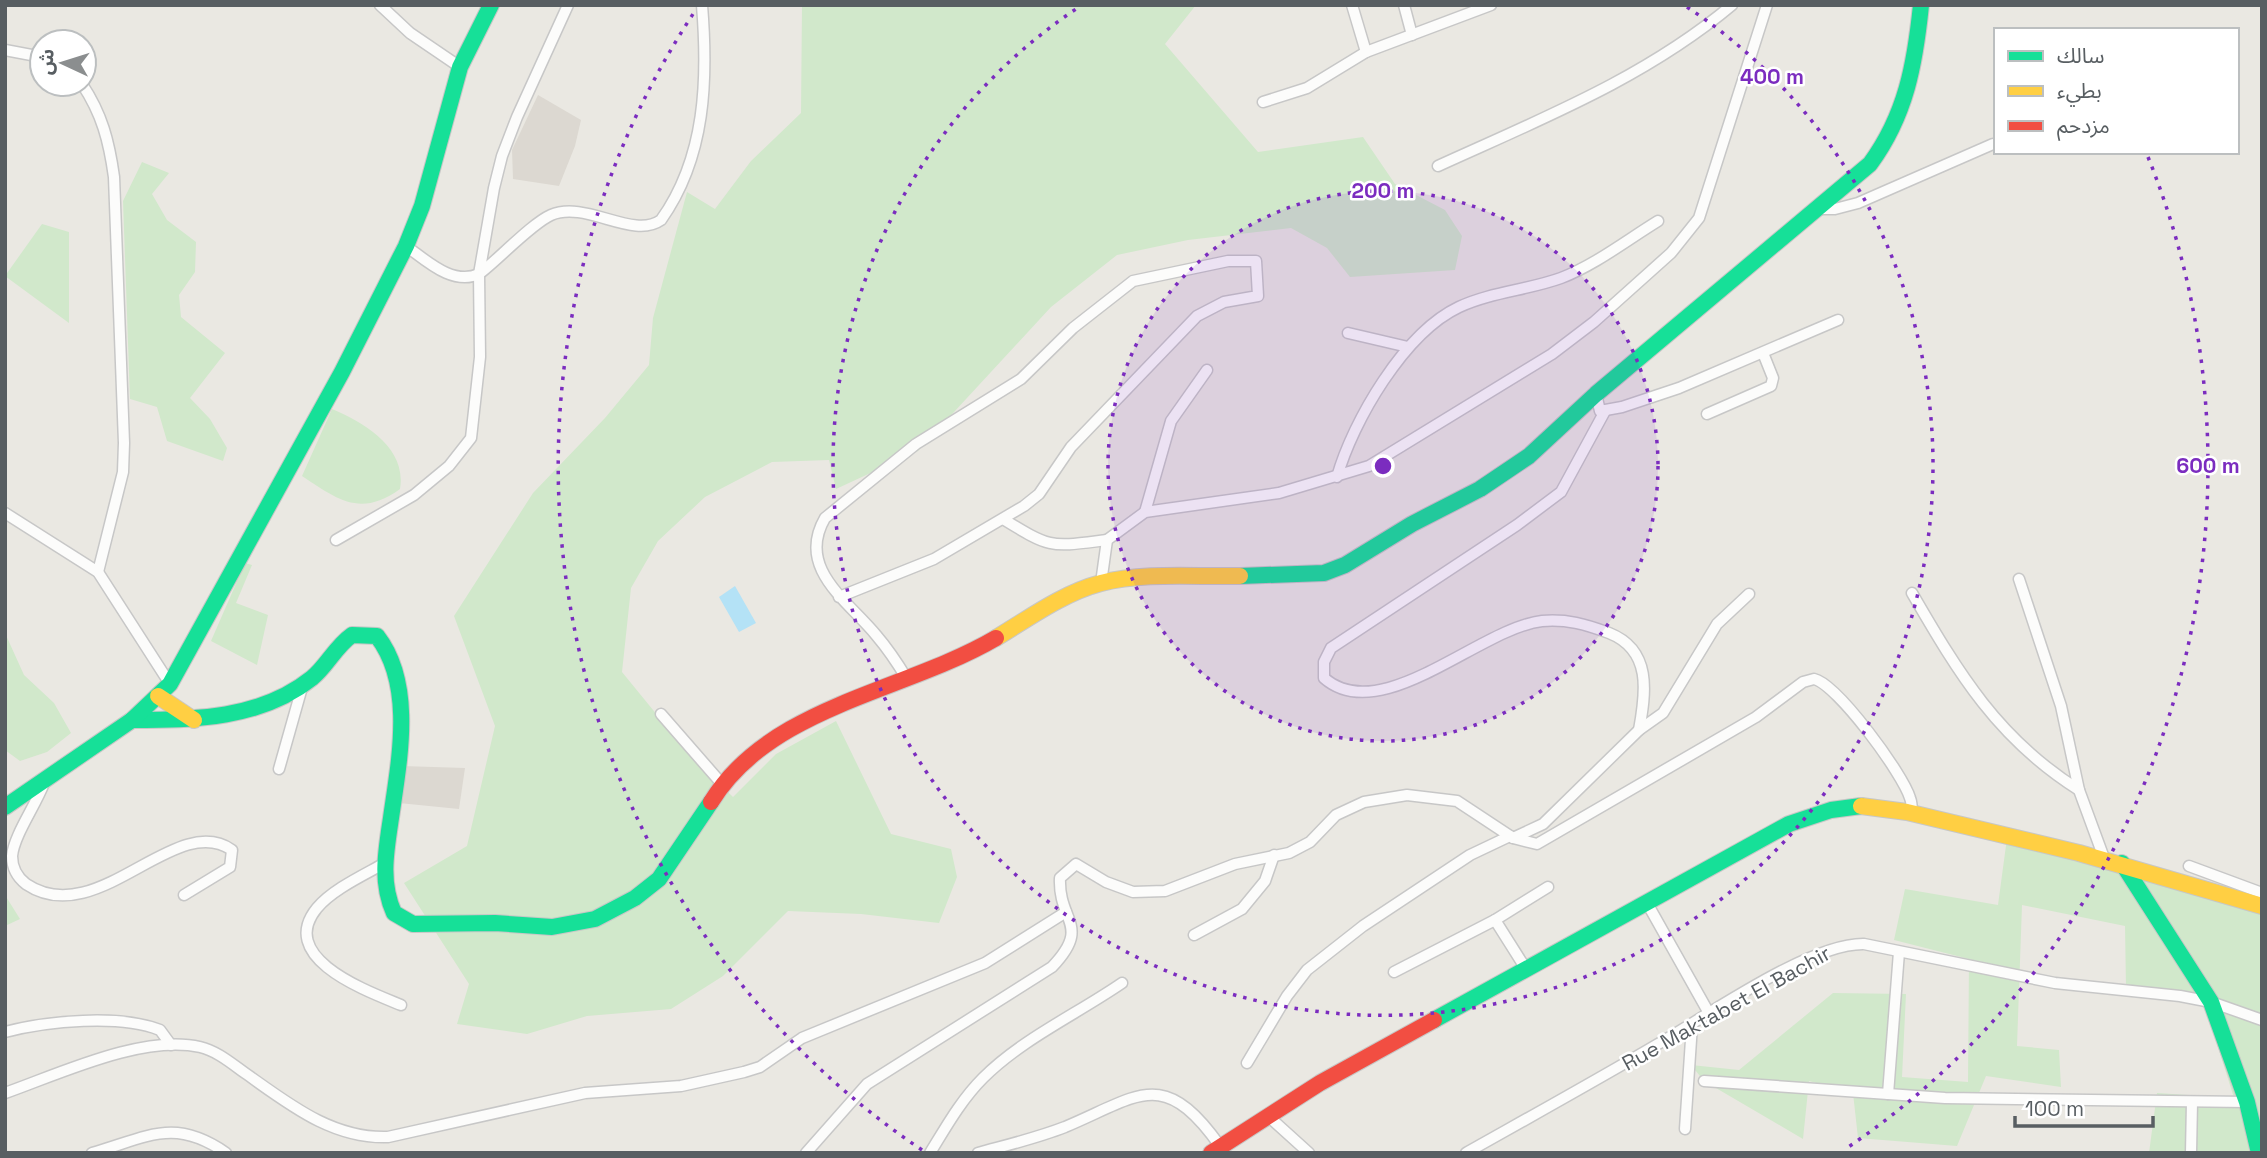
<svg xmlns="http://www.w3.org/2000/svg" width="2267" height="1158" font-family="'Space Grotesk','Noto Sans Arabic',sans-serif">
	<rect width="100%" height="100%" fill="#eae8e2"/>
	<g fill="#dcd8d1">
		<path d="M538 95 581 120 575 146 559 186 513 179 512 150Z"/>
		<path d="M402 766 465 768 459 809 399 803Z"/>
	</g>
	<g fill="#d1e8cb">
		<path d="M802 5H1196L1165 44 1258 152 1363 137 1395 184 1445 210 1462 236 1455 270 1350 277 1327 248 1291 228 1188 240 1117 255 1051 307 918 451 836 489 829 460 772 462 705 497 658 541 631 588 622 672 689 754 733 797 776 754 836 721 891 834 951 849 957 877 939 923 861 914 788 911 723 976 671 1009 587 1016 527 1034 457 1024 469 984 404 883 467 846 495 726 454 616 533 493 605 418 649 365 653 318 687 192 715 209 751 161 801 113Z"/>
		<path d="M142 162 169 173 152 194 167 220 196 242 195 272 179 295 181 317 225 353 190 398 210 419 227 448 223 461 167 441 157 407 130 399 123 201Z"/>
		<path d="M42 224 69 232V323L5 276Z"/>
		<path d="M332 409C365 423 407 448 400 489 360 518 337 499 302 476Z"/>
		<path d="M245 563 252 565 236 603 268 615 257 665 211 641Z"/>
		<path d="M5 633 24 675 54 703 71 733 47 752 20 761 5 750Z"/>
		<path d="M2007 838 2262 914V1114L2253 1153H2149L2157 1093 2234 1098 2201 993 2126 988 2125 926 2022 905 2017 1046 2059 1050 2061 1087 1986 1076 1957 1146 1858 1138 1853 1093 1809 1081 1803 1139 1704 1081 1691 1065 1739 1070 1833 993 1906 994 1902 1077 1968 1082 1969 959 1894 940 1905 889 1998 905Z"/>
		<path d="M5 895 20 919 5 926Z"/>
	</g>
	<path fill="#b4e2f6" d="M735 586 756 623 739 632 719 597Z"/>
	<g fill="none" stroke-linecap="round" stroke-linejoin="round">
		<defs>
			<g id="street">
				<path d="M380 5 410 33 460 67"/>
				<path d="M1352 5 1366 52"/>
				<path d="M1404 5 1412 35"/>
				<path d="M5 50 42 57"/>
				<path d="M82 84C102 114 109 141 114 177L124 443 123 472 98 572"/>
				<path d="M1263 102 1307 88 1366 52 1491 5"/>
				<path d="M1438 166C1541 119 1645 78 1732 5"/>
				<path d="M1818 209H1835L1858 203 1993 144"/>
				<path d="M406 246C426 260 452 286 479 274 499 259 531 224 551 215 586 200 633 240 661 220 706 157 708 79 702 5"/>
				<path d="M1348 333 1408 347"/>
				<path d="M1596 394 1600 411 1622 407 1679 388 1838 320"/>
				<path d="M1605 411 1561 492 1517 525 1331 648 1324 662V678C1381 728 1480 628 1542 621 1567 619 1585 624 1609 633 1652 650 1646 692 1639 730"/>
				<path d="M1707 414 1771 386 1773 378 1763 353"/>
				<path d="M1337 477C1353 421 1404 333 1459 307 1491 292 1528 290 1561 278 1595 265 1627 240 1658 221"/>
				<path d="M1145 512 1171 421 1207 370"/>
				<path d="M5 513 98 572 170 684"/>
				<path d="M1003 519C1052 549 1050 547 1107 540"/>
				<path d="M336 540 414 495 449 466 471 438 480 357 479 274 494 188 502 156 517 117 568 5"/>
				<path d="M2019 579 2061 706 2079 790 2104 858"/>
				<path d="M1101 583 1107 540 1145 512 1279 493 1369 466 1552 354 1594 322 1671 253 1699 218 1767 5"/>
				<path d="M1912 593C1959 674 1998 739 2079 790"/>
				<path d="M839 597 934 559 1024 506 1039 494 1071 447 1197 316 1224 302 1258 296 1256 261H1228L1133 281 1073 328 1021 379 916 444 825 518C796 568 847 600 876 635 888 649 898 664 907 679"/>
				<path d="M661 714 722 784"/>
				<path d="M279 769 303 684"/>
				<path d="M44 783C36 805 14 835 12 856 12 868 17 877 26 884 97 932 175 810 232 850L230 867 184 895"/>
				<path d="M1513 838 1543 824 1639 730 1663 713 1717 624 1749 594"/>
				<path d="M385 863C364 875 333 889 317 908 276 958 367 991 401 1005"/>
				<path d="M2189 866 2262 893"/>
				<path d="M1647 903 1710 1015"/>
				<path d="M1194 935 1242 909 1265 881 1274 855"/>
				<path d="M1526 969 1495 920 1548 887"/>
				<path d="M1394 972 1495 920"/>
				<path d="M5 1032C48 1021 119 1014 160 1030L171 1045"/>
				<path d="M1247 1063 1287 996 1307 970 1363 926 1470 855 1510 836"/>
				<path d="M1704 1081 1945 1098 2247 1102"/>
				<path d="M5 1093C59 1074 143 1034 200 1047 217 1051 231 1063 245 1073 289 1104 332 1139 388 1137L585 1093 681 1086 744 1072 760 1067 802 1038 985 963 1066 912"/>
				<path d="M1888 1094 1899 952"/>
				<path d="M1267 1115 1309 1153"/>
				<path d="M1685 1129 1692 1025"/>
				<path d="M92 1153C148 1137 174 1117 226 1153"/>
				<path d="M806 1153 867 1084 1052 967C1092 925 1058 922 1060 878L1076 864 1106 882 1133 892 1165 891 1235 864 1289 853 1310 842 1336 815 1364 802 1407 795 1457 801 1513 838 1537 844 1756 717 1803 682 1814 679C1837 684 1903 774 1910 798 1912 803 1912 809 1912 814"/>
				<path d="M930 1153C946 1127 961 1100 983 1078 1022 1039 1077 1014 1122 983"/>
				<path d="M978 1153C1007 1145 1037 1138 1065 1127 1139 1096 1163 1066 1220 1146"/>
				<path d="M1466 1153C1530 1117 1595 1081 1658 1044 1707 1016 1810 943 1864 944L2055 983 2180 996 2211 1002 2262 1020"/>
				<path d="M2191 1153 2192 1102"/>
			</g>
			<g id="fast">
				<path d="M1240 576 1324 573 1345 565 1412 524 1480 489 1529 456 1596 394 1870 164C1906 115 1915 64 1921 5"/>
				<path d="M132 720C194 720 261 719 312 678 327 666 335 647 352 635L377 636C415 685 399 761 391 818 386 851 380 882 394 913L413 924 495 923 552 927 595 919 635 898 659 879 711 802"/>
				<path d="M5 807 132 720 170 684 342 372 406 246 422 206 460 67 491 5"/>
				<path d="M2122 863 2211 1002 2247 1102 2259 1153"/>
				<path d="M1434 1020 1789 824 1831 810 1861 806"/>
			</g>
			<g id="slow">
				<path d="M996 638C1029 618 1063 593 1101 583 1144 572 1195 577 1240 576"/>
				<path d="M158 696 194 720"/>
				<path d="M1861 806 1907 812 2079 853 2262 906"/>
			</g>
			<g id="jam">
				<path d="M711 802C770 706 904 692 996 638"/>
				<path d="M1211 1153 1320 1083 1434 1020"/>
			</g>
		</defs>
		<use href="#street" stroke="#c7c7c7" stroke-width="13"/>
		<use href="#fast" stroke="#c7c7c6" stroke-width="18"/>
		<use href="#slow" stroke="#c7c7c6" stroke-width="18"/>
		<use href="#jam" stroke="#c7c7c6" stroke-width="18"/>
		<use href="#street" stroke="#fcfcfb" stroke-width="10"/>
		<use href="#fast" stroke="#16e098" stroke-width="16"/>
		<use href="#slow" stroke="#ffcf43" stroke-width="16"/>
		<use href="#jam" stroke="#f24e42" stroke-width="16"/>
	</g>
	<circle cx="1383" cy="466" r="275" fill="#7b2cbf" fill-opacity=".12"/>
	<g fill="none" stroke="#7b2cbf" stroke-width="3.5" stroke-dasharray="3.5 7">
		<circle cx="1383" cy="466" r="275"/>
		<path d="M1687 7A550 550 0 1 1 1079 7"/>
		<path d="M922 1150A825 825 0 0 1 695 11M2148 157A825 825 0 0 1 1844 1150"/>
	</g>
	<g text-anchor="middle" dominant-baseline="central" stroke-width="5" stroke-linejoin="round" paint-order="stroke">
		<g font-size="21" fill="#585e62" stroke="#fff">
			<text transform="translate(1726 1008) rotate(-29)">Rue Maktabet El Bachir</text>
		</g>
	</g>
	<circle cx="1383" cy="466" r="10" fill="#7b2cbf" stroke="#fff" stroke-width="3.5"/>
	<g font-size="21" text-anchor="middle" font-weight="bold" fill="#7b2cbf" stroke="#fff" stroke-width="5" stroke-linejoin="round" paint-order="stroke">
		<text x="1772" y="84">400 m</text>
		<text x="1383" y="198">200 m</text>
		<text x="2208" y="473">600 m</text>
	</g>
	<rect width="2267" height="1158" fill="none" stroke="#585e62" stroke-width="14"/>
	<rect x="1994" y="28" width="245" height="126" fill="#ffffff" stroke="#bcbfc0" stroke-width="2"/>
	<rect x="2008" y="51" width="35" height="10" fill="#16e098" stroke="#bcbfc0" stroke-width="2"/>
	<text x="2057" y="63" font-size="21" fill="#585e62">سالك</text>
	<rect x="2008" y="86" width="35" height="10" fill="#ffcf43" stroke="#bcbfc0" stroke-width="2"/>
	<text x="2057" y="98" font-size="21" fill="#585e62">بطيء</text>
	<rect x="2008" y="121" width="35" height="10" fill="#f24e42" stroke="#bcbfc0" stroke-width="2"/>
	<text x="2057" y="133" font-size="21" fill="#585e62">مزدحم</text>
	<g transform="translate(63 63) rotate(274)"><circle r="33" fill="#ffffff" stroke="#bcbfc0" stroke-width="2"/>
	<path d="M0-5L12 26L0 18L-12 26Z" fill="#8b8e8f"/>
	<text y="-10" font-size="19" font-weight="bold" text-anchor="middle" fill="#585e62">ش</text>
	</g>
	<path d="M2015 1116v10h138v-10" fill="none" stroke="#585e62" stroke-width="3.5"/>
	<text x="2025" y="1116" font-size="21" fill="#585e62" stroke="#ffffff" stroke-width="5" paint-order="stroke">100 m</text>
</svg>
